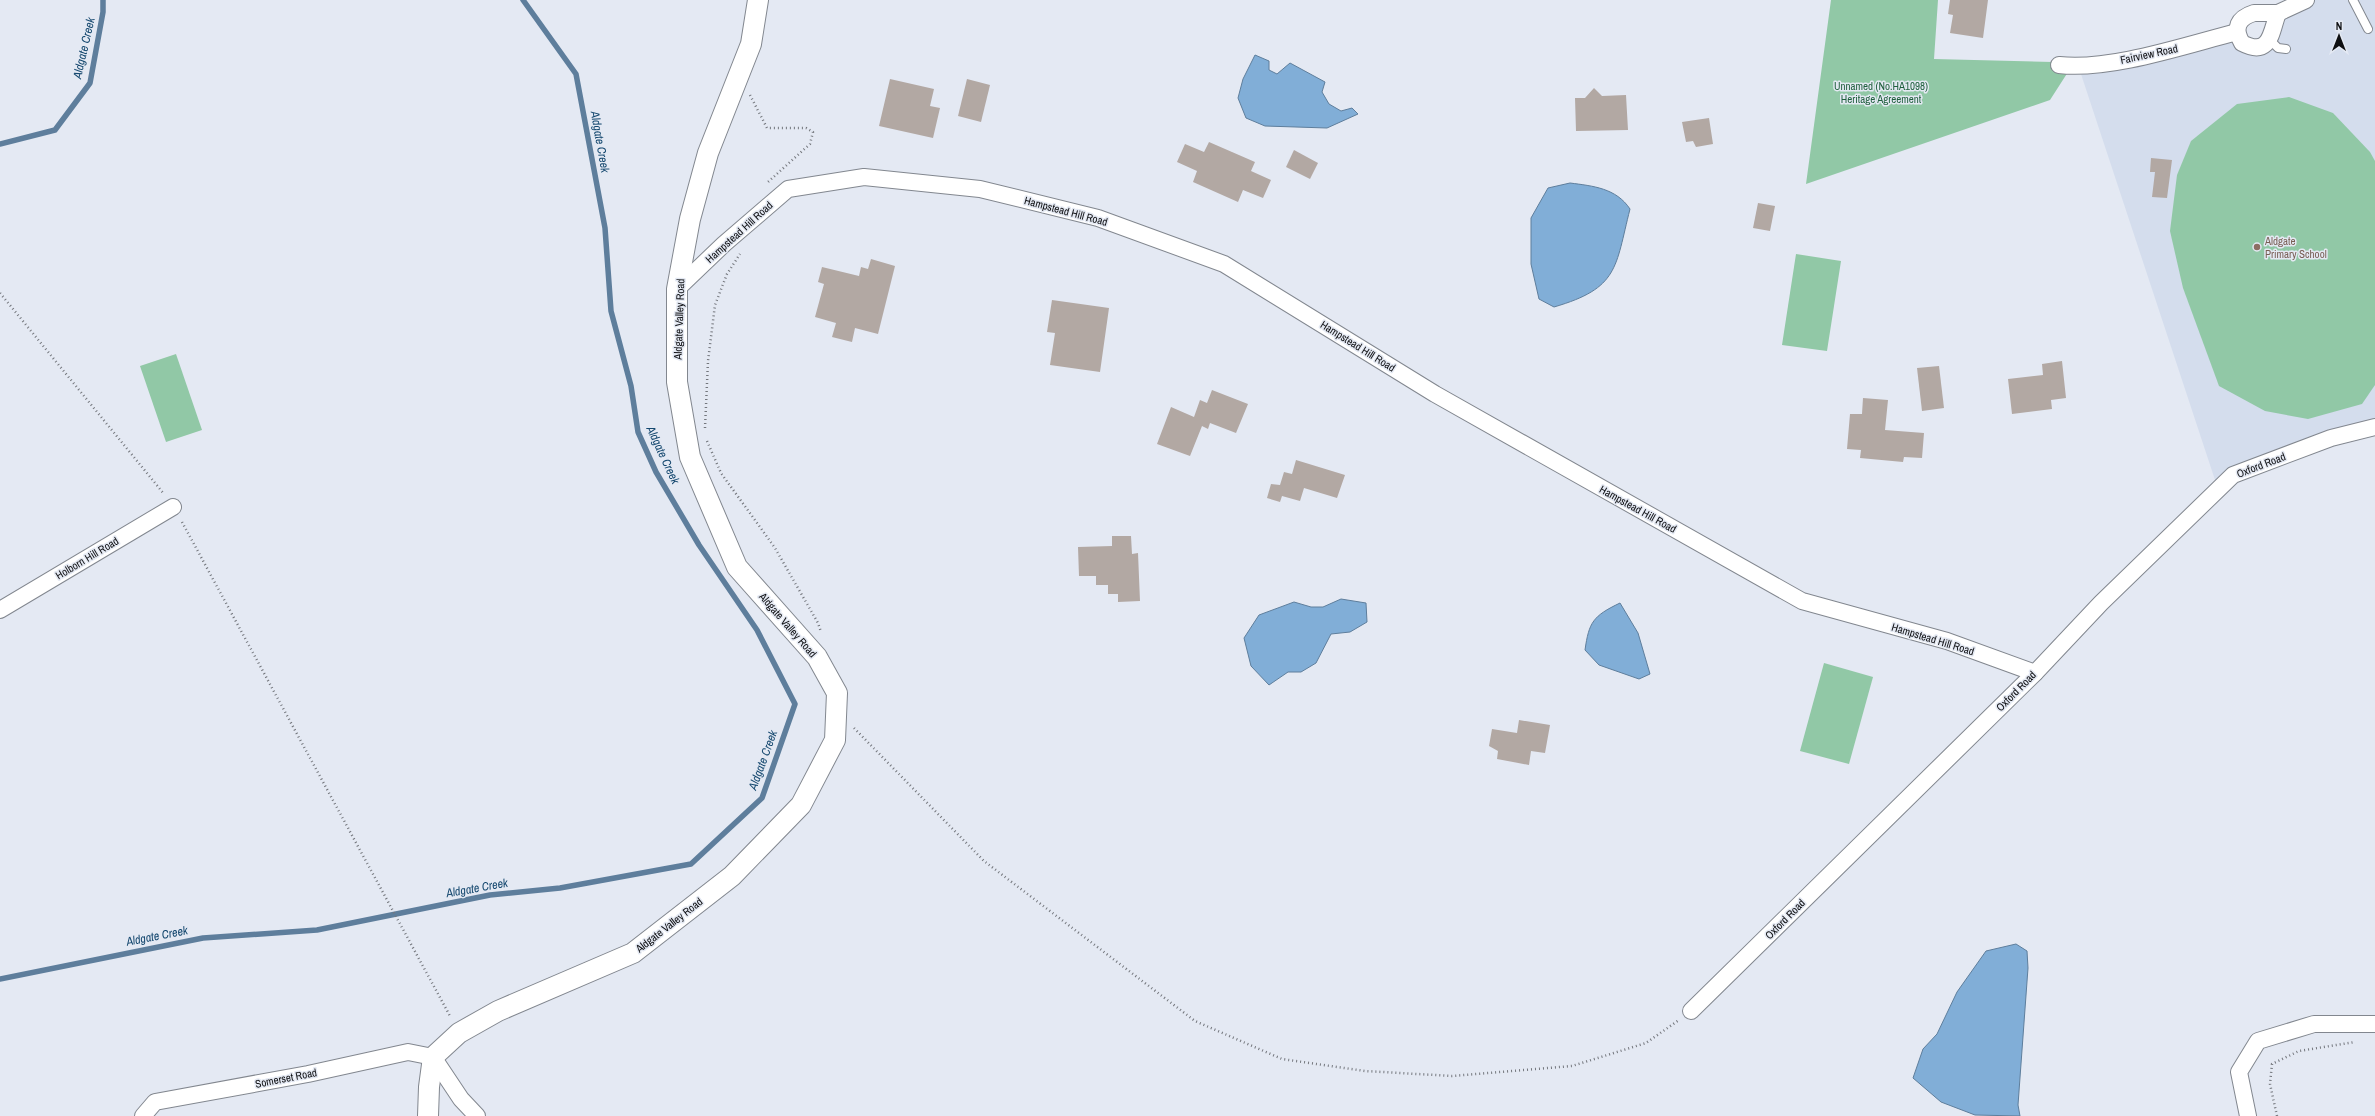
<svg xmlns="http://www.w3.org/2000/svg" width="2375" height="1116" font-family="'Archivo Narrow',sans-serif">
	<rect width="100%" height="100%" fill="#e4e9f3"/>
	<path fill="#d4dded" d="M2306 0H2375V427L2218 489 2079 68 2237 32 2256 46 2273 27Z"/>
	<g fill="#91c8a6">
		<path d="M1831 0H1938L1934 59 2094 63 2068 72 2050 100 1806 184Z"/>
		<path d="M2289 97 2333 113 2370 152 2375 161V385L2362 404 2308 419 2265 411 2219 386 2183 288 2170 231 2177 175 2191 141 2237 104Z"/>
		<path d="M1796 254 1841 261 1827 351 1782 345Z"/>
		<path d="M176 354 202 430 166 442 140 366Z"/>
		<path d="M1824 663 1873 677 1849 764 1800 751Z"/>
	</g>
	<g fill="#81aed7" stroke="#5e7e9c">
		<path d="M1255 55 1269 61V70L1277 74 1290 63 1325 82 1322 92 1329 104 1341 111 1352 108 1358 114 1327 128 1265 126 1246 118 1238 98 1243 79Z"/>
		<path d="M1570 183C1593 186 1616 188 1630 209 1615 268 1619 288 1554 307L1539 299 1531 264V218L1548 188Z"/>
		<path d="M1341 599 1366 603 1367 622 1350 632 1331 634 1316 663 1301 672H1288L1269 685 1251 666 1244 638 1259 615 1294 602 1311 607H1323Z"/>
		<path d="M1620 603 1638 633 1650 674 1639 679 1599 665 1585 650C1589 622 1593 616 1620 603Z"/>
		<path d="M2016 944 2027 951 2028 968 2018 1105 2020 1116 1975 1115 1941 1102 1913 1078 1923 1049 1937 1034 1957 992 1986 951Z"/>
	</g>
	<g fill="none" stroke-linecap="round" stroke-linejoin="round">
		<g stroke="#5e7e9c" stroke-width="5.5">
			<path d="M0 144 55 130 90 83 103 12V0"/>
			<path d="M0 979 203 938 317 930 490 895 560 888 691 864 762 798 795 704 757 630 699 545 656 472 638 432 631 386 611 311 605 228 576 74 523 0"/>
		</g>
	</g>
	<g fill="#b2a8a3">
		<path d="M1950 0H1988L1983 38 1950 33 1953 15 1948 14Z"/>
		<path d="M890 79 934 89 930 106 940 108 933 138 879 126Z"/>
		<path d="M967 79 990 85 981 122 958 116Z"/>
		<path d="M1594 88 1602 96 1626 95 1628 130 1576 131 1575 98H1585Z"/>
		<path d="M1709 118 1713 144 1696 147 1693 141 1686 142 1682 122Z"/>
		<path d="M1209 142 1255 162 1251 171 1271 180 1263 198 1243 190 1238 202 1193 182 1197 171 1177 162 1185 144 1204 152Z"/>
		<path d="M1294 150 1318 163 1310 179 1286 167Z"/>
		<path d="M2151 158 2172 160 2167 198 2152 197 2155 172H2150Z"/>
		<path d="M1758 203 1775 206 1770 231 1753 228Z"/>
		<path d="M871 259 895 266 878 334 855 328 852 342 832 337 836 323 815 317 824 284 818 282 822 267 859 276 861 267 868 269Z"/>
		<path d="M1052 300 1109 308 1100 372 1050 365 1055 333 1047 332Z"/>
		<path d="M2062 361 2066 398 2051 400 2052 409 2012 414 2008 379 2043 375 2042 364Z"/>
		<path d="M1939 366 1944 408 1922 411 1917 368Z"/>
		<path d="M1212 390 1248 404 1236 433 1210 423 1208 429 1202 426 1190 456 1157 444 1171 407 1194 417 1200 400 1207 403Z"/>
		<path d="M1863 398 1888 400 1885 430 1924 433 1922 458 1904 457 1903 462 1860 458 1861 450 1847 449 1850 414H1862Z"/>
		<path d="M1296 460 1345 475 1337 498 1304 488 1300 501 1282 496 1280 502 1267 498 1271 484 1280 485 1284 472 1292 474Z"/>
		<path d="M1112 536H1131L1132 554 1138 553 1140 601 1118 602V594H1108V585H1096V576H1079L1078 547 1112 546Z"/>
		<path d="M1519 720 1550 725 1545 753 1531 751 1529 765 1497 759 1498 751 1489 746 1492 729 1517 733Z"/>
	</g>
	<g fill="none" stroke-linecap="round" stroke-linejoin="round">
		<defs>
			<g id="service">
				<path d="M2353 0 2368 29"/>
				<path d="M2270 40 2278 48 2286 49"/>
			</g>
			<g id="minor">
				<path d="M2254 13H2278C2271 31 2271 58 2242 43 2233 28 2238 18 2254 13Z"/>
				<path d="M2278 13 2306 0"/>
				<path d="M2059 65C2110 71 2186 45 2237 32"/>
				<path d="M677 289 724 244 788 189 864 177 980 189 1098 218 1224 264 1435 394 1802 601 1947 641 2035 673"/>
				<path d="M0 610 173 507"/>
				<path d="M1691 1011 2035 673 2101 603 2233 475 2331 438 2375 427"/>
				<path d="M143 1116 155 1102 308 1074 408 1052 433 1057 461 1099 477 1116"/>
				<path d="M2248 1116 2239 1072 2258 1041 2314 1024H2375"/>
			</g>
			<path id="tertiary" d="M428 1116 429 1087 433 1057 459 1033 498 1011 633 953 732 876 801 805 835 740 837 693 817 657 737 567 690 457 677 382V289L690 219 708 153 751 44 758 0"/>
		</defs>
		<use href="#service" stroke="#82878f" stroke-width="10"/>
		<use href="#minor" stroke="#82878f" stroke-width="18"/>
		<use href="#tertiary" stroke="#82878f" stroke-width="22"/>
		<g stroke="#74777d" stroke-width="2.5" stroke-dasharray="1 3" stroke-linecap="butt">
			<path d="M750 95 767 128H806L813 132 810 144 768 182"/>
			<path d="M0 293 164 494"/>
			<path d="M705 428 708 361 715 305 727 274 740 254"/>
			<path d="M707 441 721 473 775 548 818 623 821 632"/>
			<path d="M182 522 450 1016"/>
			<path d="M854 728 984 861 1195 1021 1282 1059 1365 1071 1452 1076 1572 1066 1646 1043 1679 1020"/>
			<path d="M2277 1116 2270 1084 2272 1064 2299 1051 2355 1042"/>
		</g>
		<use href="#service" stroke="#fff" stroke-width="8"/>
		<use href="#minor" stroke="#fff" stroke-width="16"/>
		<use href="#tertiary" stroke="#fff" stroke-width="20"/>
	</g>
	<circle fill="#8d6e63" stroke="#e4e9f3" stroke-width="1.5" cx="2257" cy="247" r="4"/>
	<g text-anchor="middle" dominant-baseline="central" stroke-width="3" stroke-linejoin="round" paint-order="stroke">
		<g font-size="11" fill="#0e0f12" stroke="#e4e9f3">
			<text transform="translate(2149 54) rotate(-12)">Fairview Road</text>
			<text transform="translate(1066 211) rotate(15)">Hampstead Hill Road</text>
			<text transform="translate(739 232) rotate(-42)">Hampstead Hill Road</text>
			<text transform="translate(679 319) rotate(-88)">Aldgate Valley Road</text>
			<text transform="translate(1358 346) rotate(32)">Hampstead Hill Road</text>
			<text transform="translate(2261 465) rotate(-21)">Oxford Road</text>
			<text transform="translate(1638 509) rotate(29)">Hampstead Hill Road</text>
			<text transform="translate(87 558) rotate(-31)">Holborn Hill Road</text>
			<text transform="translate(788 625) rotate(49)">Aldgate Valley Road</text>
			<text transform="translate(1933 639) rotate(17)">Hampstead Hill Road</text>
			<text transform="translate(2016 691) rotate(-45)">Oxford Road</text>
			<text transform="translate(1785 919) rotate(-45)">Oxford Road</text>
			<text transform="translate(669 925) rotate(-38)">Aldgate Valley Road</text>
			<text transform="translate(286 1078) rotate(-11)">Somerset Road</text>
		</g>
		<g font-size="11" fill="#1f5f3d" stroke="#e4e9f3">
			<text x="1881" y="86">Unnamed (No.HA1098)<tspan x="1881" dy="13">Heritage Agreement</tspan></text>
		</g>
		<g font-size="11" fill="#785e54" stroke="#e4e9f3" text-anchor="start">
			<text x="2265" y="241">Aldgate<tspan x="2265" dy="13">Primary School</tspan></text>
		</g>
		<g font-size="12" font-style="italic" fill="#15486f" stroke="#e4e9f3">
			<text transform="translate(84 48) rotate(-77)">Aldgate Creek</text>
			<text transform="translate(600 142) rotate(80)">Aldgate Creek</text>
			<text transform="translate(663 455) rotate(65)">Aldgate Creek</text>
			<text transform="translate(763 760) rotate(-70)">Aldgate Creek</text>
			<text transform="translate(477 888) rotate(-10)">Aldgate Creek</text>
			<text transform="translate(157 936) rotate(-11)">Aldgate Creek</text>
		</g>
	</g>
	<g transform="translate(2339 36)" stroke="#e4e9f3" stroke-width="3" paint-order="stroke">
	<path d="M0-3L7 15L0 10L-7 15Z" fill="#0e0f12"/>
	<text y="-6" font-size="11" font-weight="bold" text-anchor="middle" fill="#0e0f12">N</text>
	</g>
</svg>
